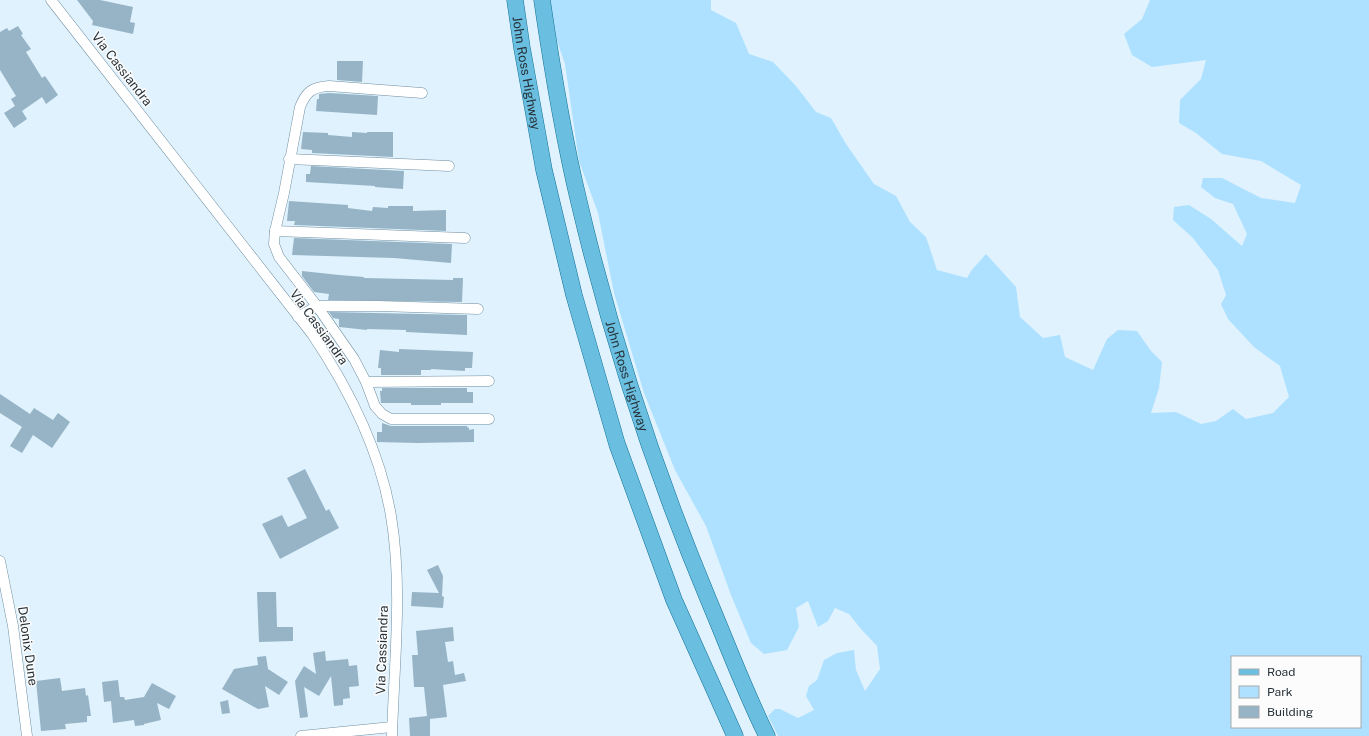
<svg xmlns="http://www.w3.org/2000/svg" width="1369" height="736" font-family="'Public Sans',sans-serif">
	<rect width="100%" height="100%" fill="#dff2fe"/>
	<path fill="#aee1ff" fill-rule="evenodd" d="M547 0H711V10L736 23 749 54 773 62 796 86 816 112 831 118 846 144 874 184 896 196 910 222 926 237 937 270 967 278 971 271 986 254 1016 287 1020 317 1043 338 1060 335 1065 357 1093 370 1107 339 1118 330 1137 331 1151 351 1162 362 1159 388 1151 413 1176 412 1201 424 1216 421 1233 409 1246 419 1273 413 1289 397 1280 366 1254 347 1228 319 1221 304 1226 295 1218 270 1192 237 1173 220 1174 207 1189 205 1211 219 1242 246 1247 234 1233 204 1215 198 1201 187 1203 178H1222L1261 198 1295 203 1301 185 1261 161 1222 154 1196 133 1179 123 1180 100 1201 79 1206 60 1152 67 1132 55 1124 34 1142 19 1150 0H1369V736H778L768 716 775 709H780L798 718 814 710 806 696 809 686 817 680 824 660 837 653 854 650 856 670 865 691 880 669 877 646 861 629 849 614 835 608 828 621 818 627 808 601 796 608 799 627 787 650 764 654 751 643 731 595 706 526 675 470 644 393 614 293 598 213 579 161 565 64 550 21ZM1232 657H1360V727H1232Z"/>
	<g fill="#96b4c6">
		<path d="M77 0H100L133 7 130 22 135 23 133 34 92 25 93 21Z"/>
		<path d="M18 26 23 34 21 35 31 49 26 52 42 78 45 76 58 95 46 104 42 97 22 111 27 119 14 128 4 113 15 106 11 99 16 96 0 70V32L7 28 9 31Z"/>
		<path d="M337 61H363L362 82 337 80Z"/>
		<path d="M329 93 378 96 377 115 316 111 317 99H319V94Z"/>
		<path d="M303 132 328 133V135L352 137V132L367 133V132H393V157L312 153V150L301 149Z"/>
		<path d="M311 166 404 171 403 189 375 187V186L306 182V174H310Z"/>
		<path d="M289 201 348 205V208L372 211 373 207 388 208V206H413V211L446 210V231L294 225 295 221H287Z"/>
		<path d="M294 238 452 244 451 263 394 258 292 255Z"/>
		<path d="M302 271 339 275 364 277V278L453 280V278H463L462 302 328 300 329 294 314 292 302 276Z"/>
		<path d="M329 312 467 315V335L406 332V330L367 329V330L339 327V319L333 318Z"/>
		<path d="M399 349 473 352 472 368H465V371L431 369V370H421V375H381V368H378L380 350 399 352Z"/>
		<path d="M382 388H467V392H473V403H441V405H411V403H381L380 391H382Z"/>
		<path d="M0 394 30 414 34 408 53 420 58 413 70 422 52 448 33 435 22 453 10 446 22 427 0 413Z"/>
		<path d="M382 423 391 426H467V427L469 428V430L474 429V442L417 443 377 442V432H382Z"/>
		<path d="M305 469 326 511 329 509 339 528 280 559 262 524 282 515 288 527 307 518 287 478Z"/>
		<path d="M438 565 443 576 442 596 444 597 443 608 411 606 412 592 439 593 427 570Z"/>
		<path d="M257 592H276L277 627H293V641L259 642Z"/>
		<path d="M453 627 454 641 445 642 448 662 453 661 455 675 464 673 466 681 443 685 447 717 430 719V736H410L409 718 427 716 424 687H414L412 655H418L416 631Z"/>
		<path d="M325 651 326 661 348 659 349 666 357 665 359 686 349 687 350 698 343 699V705L334 706 331 676 319 696 304 687 308 717 300 718 295 681 304 666 316 674 313 653Z"/>
		<path d="M266 656 268 669 288 682 279 695 265 686 269 707 258 709 222 689 234 669 258 665 257 657Z"/>
		<path d="M60 678 62 691 85 688 86 696 88 695 91 716H87V722L65 724 66 729 41 731 36 681Z"/>
		<path d="M118 680 120 697H124L125 700 144 697 152 683 176 696 169 709 157 703 161 720 144 724V725L135 726 134 720 113 723 111 701 104 702 102 682Z"/>
		<path d="M228 700 230 713 222 714 220 702Z"/>
	</g>
	<g fill="none" stroke-linecap="round" stroke-linejoin="round">
		<defs>
			<g id="minor">
				<path d="M51 0 312 334C349 389 380 450 391 516 403 588 394 663 392 736"/>
				<path d="M422 93 329 86C312 87 306 92 300 107L284 193 275 231 274 244 279 257 317 306 354 359 366 382 375 406 382 414 391 419H489"/>
				<path d="M289 159 449 166"/>
				<path d="M275 231 465 238"/>
				<path d="M298 317 317 306H379L478 309"/>
				<path d="M366 382 489 381"/>
				<path d="M0 561 13 626 27 736"/>
				<path d="M301 736 392 727"/>
			</g>
			<g id="primary">
				<path id="s1" d="M515 0 522 48 544 170 574 295 617 444 674 600 735 736"/>
				<path id="s2" d="M542 0C552 68 563 136 579 202 611 338 655 472 709 601 728 646 745 692 767 736"/>
			</g>
		</defs>
		<use href="#minor" stroke="#718e9f" stroke-width="11"/>
		<use href="#primary" stroke="#117197" stroke-width="17"/>
		<use href="#minor" stroke="#fff" stroke-width="10"/>
		<use href="#primary" stroke="#6abedf" stroke-width="16"/>
	</g>
	<g text-anchor="middle" dominant-baseline="central" stroke-width="3" stroke-linejoin="round" paint-order="stroke">
		<g font-size="13" fill="#253138" stroke="#fcfcfc">
			<text transform="translate(122 69) rotate(52)">Via Cassiandra</text>
			<text stroke="none"><textPath href="#s1" startOffset="74">John Ross Highway</textPath></text>
			<text transform="translate(319 327) rotate(54)">Via Cassiandra</text>
			<text stroke="none"><textPath href="#s2" startOffset="386">John Ross Highway</textPath></text>
			<text transform="translate(28 646) rotate(82)">Delonix Dune</text>
			<text transform="translate(382 650) rotate(-88)">Via Cassiandra</text>
		</g>
	</g>
	<rect x="1231" y="656" width="130" height="72" fill="#fcfcfc" stroke="#a6abae"/>
	<rect x="1239" y="669" width="20" height="6" fill="#6abedf" stroke="#a6abae"/>
	<text x="1267" y="676" font-size="12" fill="#253138">Road</text>
	<rect x="1239" y="686" width="20" height="12" fill="#aee1ff" stroke="#a6abae"/>
	<text x="1267" y="696" font-size="12" fill="#253138">Park</text>
	<rect x="1239" y="706" width="20" height="12" fill="#96b4c6" stroke="#a6abae"/>
	<text x="1267" y="716" font-size="12" fill="#253138">Building</text>
</svg>
